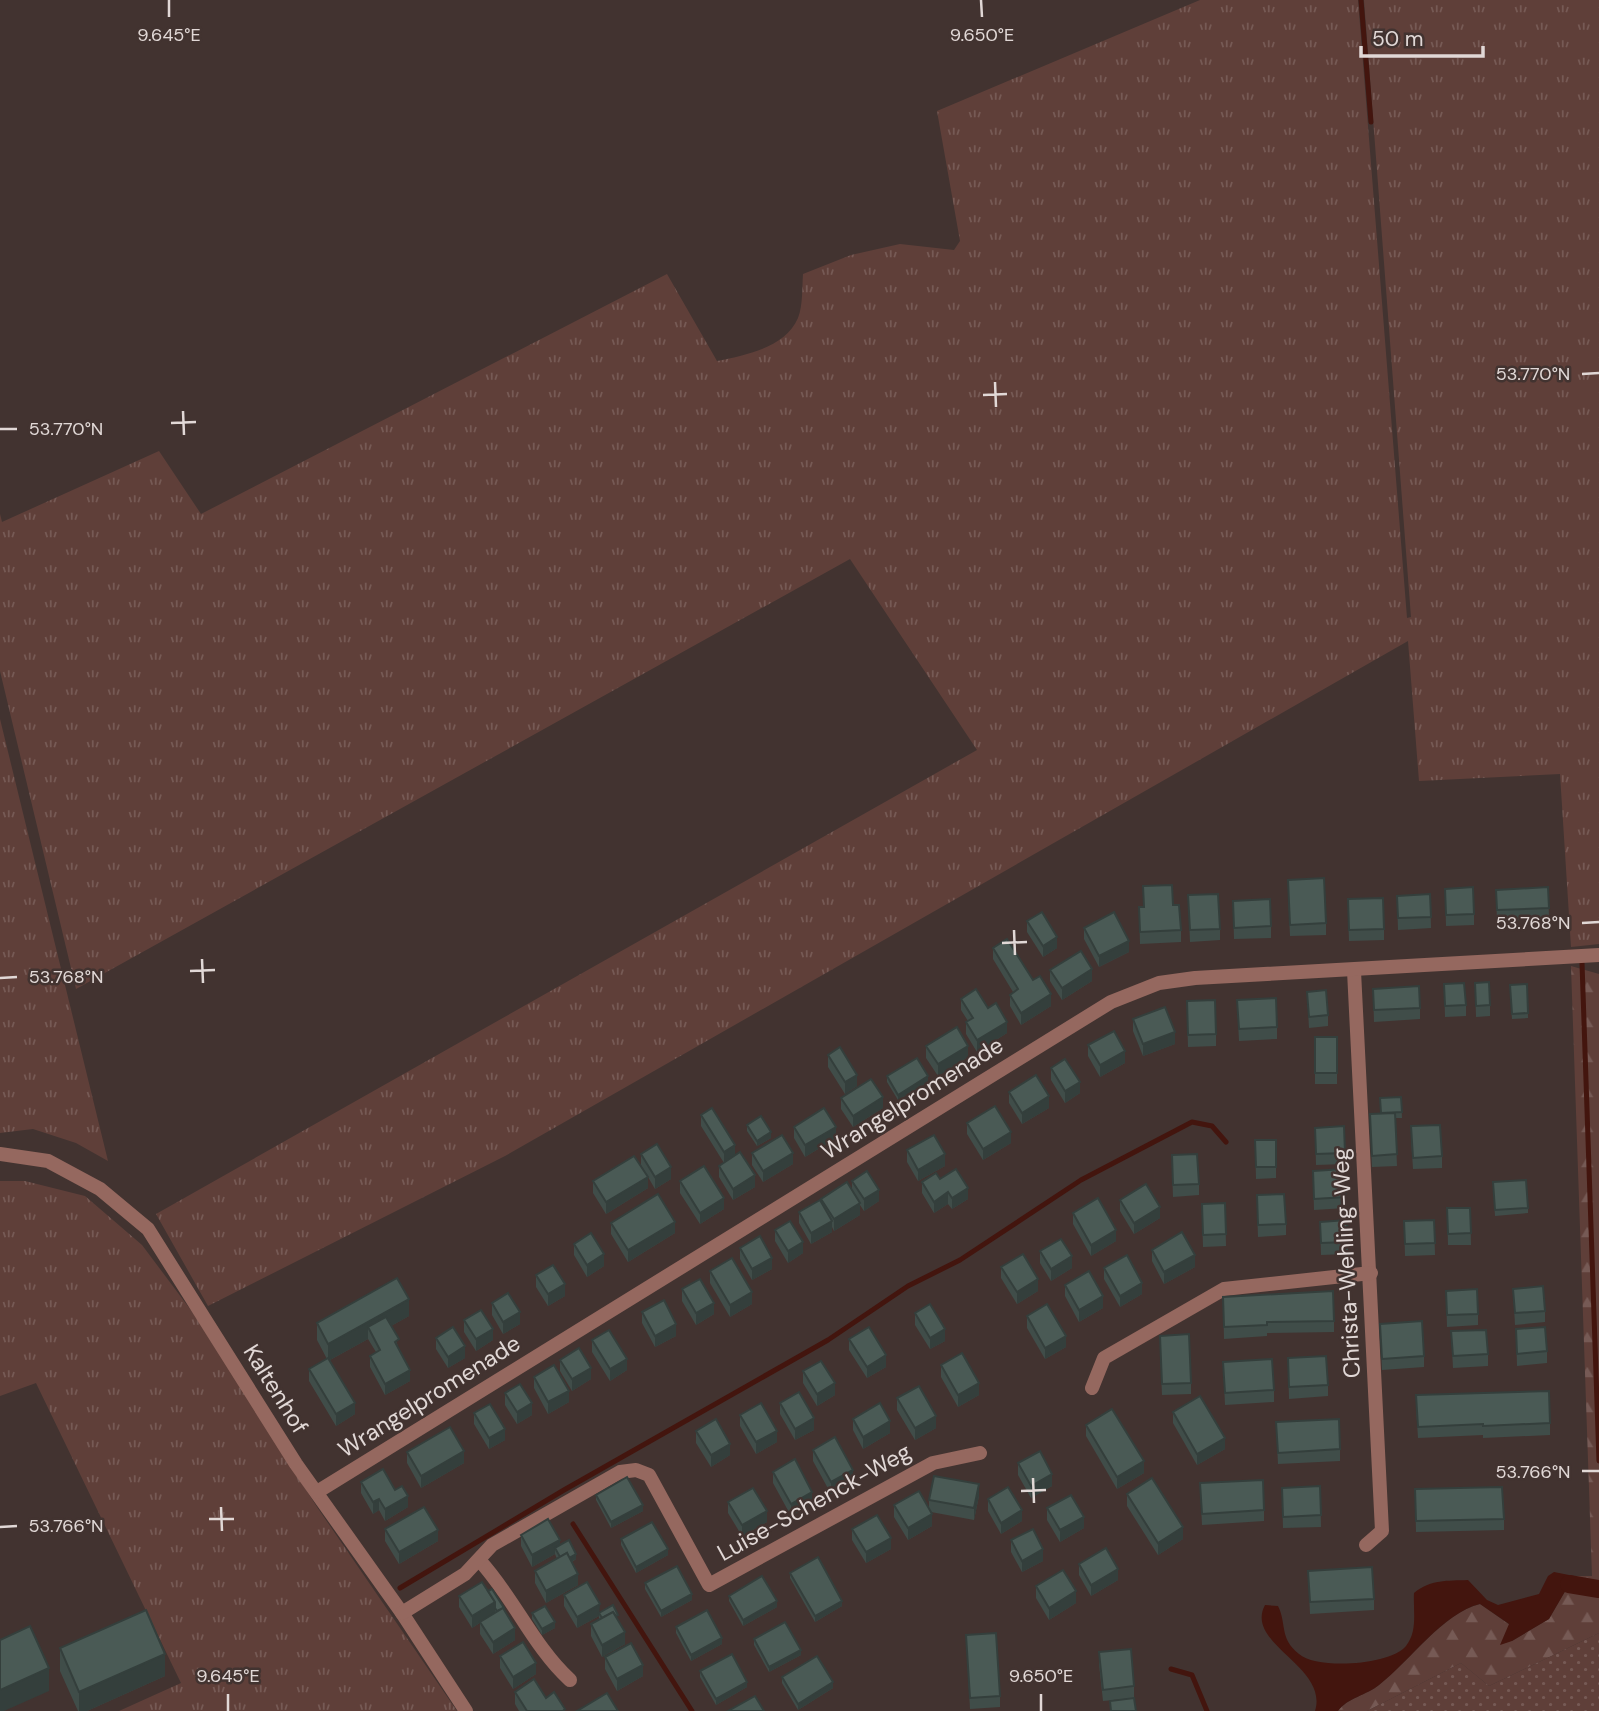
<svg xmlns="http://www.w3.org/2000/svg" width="1599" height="1711" font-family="'DM Sans',sans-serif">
	<defs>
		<pattern id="grass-tufts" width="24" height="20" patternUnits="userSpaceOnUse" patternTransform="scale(1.75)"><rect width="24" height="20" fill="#5f3f39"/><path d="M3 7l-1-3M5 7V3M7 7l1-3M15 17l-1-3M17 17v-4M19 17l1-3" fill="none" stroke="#765a55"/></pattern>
		<pattern id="forest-firs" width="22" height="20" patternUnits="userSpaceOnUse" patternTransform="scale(1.75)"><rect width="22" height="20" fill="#5f3f39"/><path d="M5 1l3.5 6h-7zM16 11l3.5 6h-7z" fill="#765a55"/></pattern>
		<pattern id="garden-dots" width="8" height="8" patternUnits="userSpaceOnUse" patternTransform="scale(1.75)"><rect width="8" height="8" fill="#5f3f39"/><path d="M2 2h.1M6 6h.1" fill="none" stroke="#765a55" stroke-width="1.8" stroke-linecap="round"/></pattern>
	</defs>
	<rect width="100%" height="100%" fill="#423330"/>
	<g fill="url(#grass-tufts)">
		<path d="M1200 0H1358L1407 618 1411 617 1364 0H1599V944L1571 947 1560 774 1419 781 1408 641 505 1156 208 1306 156 1214 977 750 850 559 76 989 0 671V514L2 522 159 451 201 514 667 274 717 361C745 355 785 348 798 318 803 305 802 288 803 274L851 255 900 244 954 250 960 241 937 111Z"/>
		<path d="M0 719 108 1161 76 1143 33 1129 0 1133Z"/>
		<path d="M0 1181H25L85 1196 142 1245 193 1313 317 1507 457 1711H119L181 1683 36 1383 0 1396Z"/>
	</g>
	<path fill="url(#forest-firs)" d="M1571 966 1599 974V1633L1489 1686 1461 1663 1367 1711H1338C1347 1698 1367 1695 1379 1685 1411 1660 1442 1614 1480 1604L1510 1625 1512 1641 1549 1619 1574 1576H1592Z"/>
	<path fill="url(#garden-dots)" d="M1599 1633V1711H1367L1461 1663 1489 1686Z"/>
	<path fill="#43150e" d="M1554 1572 1574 1576 1549 1619 1512 1641 1500 1645 1509 1624 1480 1604C1443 1613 1411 1660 1379 1685 1367 1695 1347 1698 1338 1711H1315C1329 1666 1244 1644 1265 1605L1278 1606C1287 1624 1279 1638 1299 1654 1317 1670 1391 1665 1406 1646 1418 1631 1413 1611 1414 1593 1431 1579 1447 1581 1468 1580L1487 1600 1498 1605 1539 1594 1548 1576Z"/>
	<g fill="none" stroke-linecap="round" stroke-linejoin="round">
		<g stroke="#43150e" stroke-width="5">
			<path d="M1361 0 1371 122"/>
			<path d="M1582 963 1599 1461"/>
			<path d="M573 1524 692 1711"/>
			<path d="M400 1588 564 1490 828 1340 908 1286 960 1260 1081 1180 1192 1122 1212 1126 1226 1142"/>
			<path d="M1171 1669 1192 1675 1207 1711"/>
		</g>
		<path stroke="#43150e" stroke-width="18" d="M1569 1584 1599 1589"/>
		<g stroke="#95685f" stroke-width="14">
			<path d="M1354 971 1382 1531 1366 1545"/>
			<path d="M0 1154 48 1161 100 1189 148 1229 296 1464 402 1613 466 1711"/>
			<path d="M1092 1388 1104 1358 1224 1289 1371 1273"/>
			<path d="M317 1492 1111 1002 1159 983 1195 978 1599 955"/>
			<path d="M480 1561C514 1598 533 1646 570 1680"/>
			<path d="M402 1613 465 1574 492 1545 620 1472 636 1470 649 1475 709 1585 933 1463 980 1453"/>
		</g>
	</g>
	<g fill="#404d49">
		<path d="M1548 887 1549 919 1497 921 1496 890Z"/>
		<path d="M1445 889 1474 914V925L1446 926Z"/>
		<path d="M1288 892 1326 923V935L1290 936Z"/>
		<path d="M1430 894 1431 928 1398 930 1397 896Z"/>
		<path d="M1188 895 1220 929V940L1190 942Z"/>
		<path d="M1233 901 1271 926V938L1234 939Z"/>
		<path d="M1173 905 1181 930V942L1140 944 1139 907Z"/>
		<path d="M1348 911 1384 929V940L1349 941Z"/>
		<path d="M1027 921 1057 948 1043 957 1027 932Z"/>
		<path d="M1084 928 1129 952 1099 967 1084 939Z"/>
		<path d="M993 948 1033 980 1051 1006 1021 1025 1010 1006V995L1013 992 993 959Z"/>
		<path d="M1050 970 1092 981 1062 1000 1050 981Z"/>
		<path d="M1475 983 1490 1005V1016L1476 1017Z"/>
		<path d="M1444 984 1466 1005V1016L1445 1017Z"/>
		<path d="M1527 984 1528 1018 1512 1019 1510 985Z"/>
		<path d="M1373 989 1420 1008V1019L1374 1022Z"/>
		<path d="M1307 992 1328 1015V1026L1309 1028Z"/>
		<path d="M961 999 1007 1033 977 1052 966 1034V1022L968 1021 961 1010Z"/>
		<path d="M1237 1000 1277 1027V1039L1239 1041Z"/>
		<path d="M1187 1012 1216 1034V1046L1188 1047Z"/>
		<path d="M1133 1019 1175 1044 1143 1056 1133 1031Z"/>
		<rect x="1315" y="1037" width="22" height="47"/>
		<path d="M1088 1045 1125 1063 1100 1077 1088 1056Z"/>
		<path d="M926 1046 968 1057 938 1076 926 1058Z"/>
		<path d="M828 1055 857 1086 845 1094 828 1067Z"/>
		<path d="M1051 1068 1080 1093 1065 1103 1051 1080Z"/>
		<path d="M887 1076 928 1082 898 1100 887 1082Z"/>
		<path d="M1009 1092 1049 1108 1022 1124 1009 1103Z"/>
		<path d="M1401 1097 1402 1118H1395L1397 1166 1372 1167 1370 1125 1381 1113Z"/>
		<path d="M841 1098 883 1108 853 1127 841 1109Z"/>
		<path d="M701 1115 735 1156 755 1187 733 1200 719 1177V1166L724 1163 701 1126Z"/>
		<path d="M967 1123 1011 1143 983 1160 967 1134Z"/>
		<path d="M747 1125 771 1138 757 1146 747 1131Z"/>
		<path d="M1344 1126 1345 1164 1316 1165 1315 1128Z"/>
		<path d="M794 1127 836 1138 805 1157 794 1138Z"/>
		<path d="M1411 1138 1442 1156V1168L1413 1169Z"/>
		<path d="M1255 1140H1276V1178L1256 1179Z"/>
		<path d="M907 1150 945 1166 918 1181 907 1162Z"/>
		<path d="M752 1153 793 1164 763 1182 752 1165Z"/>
		<path d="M641 1154 671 1179 655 1189 641 1165Z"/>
		<path d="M1172 1167 1199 1184V1195L1173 1197Z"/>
		<path d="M1313 1171 1346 1197V1208L1314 1210Z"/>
		<path d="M940 1179 968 1199 952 1209 948 1204 934 1213 922 1193V1182Z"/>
		<path d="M593 1181 648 1188 606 1214 593 1193Z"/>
		<path d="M680 1181 724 1209 700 1224 680 1193Z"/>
		<path d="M852 1181 879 1201 864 1211 860 1205V1215L834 1231 832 1227V1232L811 1244 799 1223V1212L821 1203V1199L852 1190Z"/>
		<path d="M1493 1182 1528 1208V1213L1495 1216Z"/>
		<path d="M1120 1200 1160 1218 1134 1234 1120 1211Z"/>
		<path d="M1225 1203 1226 1246 1203 1247 1202 1215Z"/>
		<path d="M1257 1206 1286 1224V1235L1258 1237Z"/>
		<path d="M1447 1208H1470L1471 1245H1448Z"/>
		<path d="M1073 1213 1116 1241 1091 1256 1073 1224Z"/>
		<path d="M1434 1220 1435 1255 1405 1256 1404 1221Z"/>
		<path d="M1320 1222 1348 1242V1254L1321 1255Z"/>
		<path d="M611 1223 675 1233 628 1262 611 1234Z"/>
		<path d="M775 1230 803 1253 788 1263 775 1241Z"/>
		<path d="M574 1244 604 1266 587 1277 574 1255Z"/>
		<path d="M740 1248 772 1269 752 1280 740 1259Z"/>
		<path d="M1152 1250 1195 1267 1164 1284 1152 1261Z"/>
		<path d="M1040 1251 1072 1268 1051 1281 1040 1263Z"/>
		<path d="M1001 1267 1038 1291 1017 1304 1001 1278Z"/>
		<path d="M1104 1268 1142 1294 1120 1307 1104 1279Z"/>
		<path d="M710 1271 752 1304 730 1317 710 1283Z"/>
		<path d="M536 1275 565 1296 548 1306 536 1287Z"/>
		<path d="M1065 1285 1103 1308 1079 1322 1065 1296Z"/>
		<path d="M682 1289 714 1314 696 1325 682 1301Z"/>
		<path d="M1513 1289 1545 1311V1322L1515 1325Z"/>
		<path d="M1446 1291 1478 1314V1325L1447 1327Z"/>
		<path d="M1223 1297 1334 1321V1332L1267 1333V1336L1224 1339Z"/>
		<path d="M492 1303 520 1324 503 1334 492 1315Z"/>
		<path d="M642 1312 676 1336 655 1347 642 1323Z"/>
		<path d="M915 1313 945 1341 930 1349 915 1325Z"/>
		<path d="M409 1316 391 1326 410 1381 385 1395 370 1367V1356L376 1352 368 1339 330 1360 355 1414 336 1426 309 1381V1369L327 1359 317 1340V1323Z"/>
		<path d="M1027 1316 1066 1347 1045 1359 1027 1328Z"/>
		<path d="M464 1320 493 1340 476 1351 464 1332Z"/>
		<path d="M1380 1324 1424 1356V1367L1382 1370Z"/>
		<path d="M1516 1329 1547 1351V1363L1517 1366Z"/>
		<path d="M1451 1331 1488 1354V1366L1453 1368Z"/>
		<path d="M436 1338 465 1358 448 1368 436 1349Z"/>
		<path d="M849 1339 886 1367 867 1378 849 1350Z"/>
		<path d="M592 1340 627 1370 610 1381 592 1352Z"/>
		<path d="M1160 1347 1191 1383V1394L1162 1395Z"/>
		<path d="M1288 1358 1328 1385V1396L1289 1399Z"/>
		<path d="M560 1360 591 1379 572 1391 560 1371Z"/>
		<path d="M1223 1362 1274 1390V1402L1225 1405Z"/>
		<path d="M941 1365 979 1395 958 1407 941 1377Z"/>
		<path d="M803 1371 835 1395 817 1406 803 1383Z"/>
		<path d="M534 1377 569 1402 548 1414 534 1388Z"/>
		<path d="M505 1393 532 1415 517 1424 505 1405Z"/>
		<path d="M897 1398 936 1428 915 1440 897 1410Z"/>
		<path d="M780 1403 814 1430 795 1440 780 1414Z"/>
		<path d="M1416 1406 1550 1423V1435L1483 1438V1435L1418 1438Z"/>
		<path d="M1173 1412 1225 1449 1197 1465 1173 1423Z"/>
		<path d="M474 1413 505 1440 489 1449 474 1424Z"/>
		<path d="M740 1415 777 1442 756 1454 740 1426Z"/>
		<path d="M853 1419 890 1433 863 1449 853 1430Z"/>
		<path d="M1276 1422 1340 1449V1461L1278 1464Z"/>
		<path d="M1086 1425 1144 1473 1117 1489 1086 1436Z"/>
		<path d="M696 1431 730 1455 711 1467 696 1443Z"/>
		<path d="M813 1450 853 1482 831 1494 813 1461Z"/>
		<path d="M407 1452 464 1463 421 1488 407 1463Z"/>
		<path d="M1018 1463 1052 1486 1031 1498 1018 1475Z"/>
		<path d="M773 1472 812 1504 791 1516 773 1483Z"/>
		<path d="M361 1482 395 1490 408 1507 385 1521 379 1510 373 1514 361 1493Z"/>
		<path d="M1200 1483 1264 1510V1521L1202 1525Z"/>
		<path d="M1320 1486 1321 1527 1283 1528 1282 1488Z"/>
		<path d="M1415 1489 1504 1519V1530L1416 1532Z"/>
		<path d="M1127 1494 1183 1539 1158 1555 1127 1506Z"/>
		<path d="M596 1495 643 1511 611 1528 596 1500Z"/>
		<path d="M979 1496 974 1520 931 1512 932 1526 908 1540 894 1517V1505L929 1509V1500Z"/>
		<path d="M988 1499 1022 1521 1001 1534 988 1511Z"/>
		<path d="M728 1502 767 1522 742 1536 728 1513Z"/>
		<path d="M1047 1508 1084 1528 1060 1542 1047 1520Z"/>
		<path d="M385 1529 438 1541 399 1564 385 1541Z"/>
		<path d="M852 1529 891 1549 866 1563 852 1540Z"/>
		<path d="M521 1535 560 1545 576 1559 572 1562 578 1585 546 1603 535 1583V1571L557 1559 555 1554 532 1567 521 1546Z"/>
		<path d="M621 1539 668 1555 636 1573 621 1545Z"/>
		<path d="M1011 1540 1043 1561 1022 1572 1011 1552Z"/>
		<path d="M1079 1564 1118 1580 1091 1596 1079 1575Z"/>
		<path d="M1308 1571 1374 1599V1610L1310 1614Z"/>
		<path d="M790 1573 842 1606 815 1622 790 1578Z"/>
		<path d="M645 1583 692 1600 661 1617 645 1589Z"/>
		<path d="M1036 1586 1076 1603 1049 1620 1036 1598Z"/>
		<path d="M488 1591 504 1609 515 1640 493 1654 480 1634V1622L495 1613 472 1628 459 1607V1596Z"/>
		<path d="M564 1595 600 1613 618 1620 625 1644 602 1657 591 1636V1624L599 1619V1616L577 1628 564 1606Z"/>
		<path d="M729 1596 777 1607 743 1626 729 1601Z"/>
		<path d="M532 1613 555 1628 542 1635 532 1619Z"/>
		<path d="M676 1627 722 1644 691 1661 676 1633Z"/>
		<path d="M966 1635 1000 1696V1707L970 1709Z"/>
		<path d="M754 1639 801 1655 769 1672 754 1645Z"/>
		<path d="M60 1648 165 1676 87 1711H78L60 1671Z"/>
		<path d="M1099 1652 1134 1686V1698L1103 1701 1099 1664Z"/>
		<path d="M500 1656 536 1674 513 1689 500 1668Z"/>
		<path d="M605 1657 643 1676 617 1691 605 1669Z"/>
		<path d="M700 1671 747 1687 716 1705 700 1677Z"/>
		<path d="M782 1677 833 1688 798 1710 782 1683Z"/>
		<path d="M515 1692 546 1698 565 1711H519L515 1704Z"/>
	</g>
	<g fill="#343f3c">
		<path d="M1057 937V948L1043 957V946Z"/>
		<path d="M1129 941V952L1099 967V956Z"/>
		<path d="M1092 969V981L1062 1000V988Z"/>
		<path d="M1051 994V1006L1021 1025V1013Z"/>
		<path d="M1007 1022V1033L977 1052V1040Z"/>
		<path d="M1175 1032V1044L1143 1056V1044Z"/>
		<path d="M968 1046V1057L938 1076V1064Z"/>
		<path d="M1125 1051V1063L1100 1077V1065Z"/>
		<path d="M857 1075V1086L845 1094V1082Z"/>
		<path d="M928 1076V1082L898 1100V1095Z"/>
		<path d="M1080 1082V1093L1065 1103V1091Z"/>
		<path d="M1049 1096V1108L1022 1124V1113Z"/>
		<path d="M883 1097V1108L853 1127V1116Z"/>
		<path d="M836 1127V1138L805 1157V1145Z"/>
		<path d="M771 1132V1138L757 1146V1141Z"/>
		<path d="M1011 1132V1143L983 1160V1149Z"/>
		<path d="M735 1145V1156L724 1163V1152Z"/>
		<path d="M793 1153V1164L763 1182V1171Z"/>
		<path d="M945 1154V1166L918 1181V1170Z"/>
		<path d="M671 1167V1179L655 1189V1177Z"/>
		<path d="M755 1175V1187L733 1200V1189Z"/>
		<path d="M648 1177V1188L606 1214V1202Z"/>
		<path d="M968 1188V1199L952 1209V1198Z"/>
		<path d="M879 1190V1201L864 1211V1199Z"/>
		<path d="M948 1192V1204L934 1213V1202Z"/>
		<path d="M724 1198V1209L700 1224V1213Z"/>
		<path d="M860 1203V1215L834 1231V1219Z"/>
		<path d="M1160 1207V1218L1134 1234V1223Z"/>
		<path d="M832 1221V1232L811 1244V1233Z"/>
		<path d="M675 1222V1233L628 1262V1250Z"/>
		<path d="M1116 1230V1241L1091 1256V1245Z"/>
		<path d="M803 1242V1253L788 1263V1251Z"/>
		<path d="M604 1254V1266L587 1277V1265Z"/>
		<path d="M1195 1255V1267L1164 1284V1272Z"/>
		<path d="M1072 1256V1268L1051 1281V1269Z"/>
		<path d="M772 1258V1269L752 1280V1269Z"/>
		<path d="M1038 1279V1291L1017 1304V1292Z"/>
		<path d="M1142 1283V1294L1120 1307V1296Z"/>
		<path d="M565 1284V1296L548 1306V1294Z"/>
		<path d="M752 1292V1304L730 1317V1305Z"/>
		<path d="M1103 1296V1308L1079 1322V1310Z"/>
		<path d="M409 1299V1316L373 1336 368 1327V1339L328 1361V1344Z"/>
		<path d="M714 1303V1314L696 1325V1313Z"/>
		<path d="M520 1312V1324L503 1334V1322Z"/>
		<path d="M676 1324V1336L655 1347V1336Z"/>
		<path d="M493 1329V1340L476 1351V1339Z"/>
		<path d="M945 1329V1341L930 1349V1338Z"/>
		<path d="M1066 1336V1347L1045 1359V1348Z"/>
		<path d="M465 1346V1358L448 1368V1357Z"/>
		<path d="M886 1355V1367L867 1378V1367Z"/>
		<path d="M627 1359V1370L610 1381V1369Z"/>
		<path d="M591 1368V1379L572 1391V1379Z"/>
		<path d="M410 1370V1381L385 1395V1384Z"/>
		<path d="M835 1383V1395L817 1406V1394Z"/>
		<path d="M979 1383V1395L958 1407V1395Z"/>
		<path d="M569 1391V1402L548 1414V1402Z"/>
		<path d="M355 1403V1414L336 1426V1414Z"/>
		<path d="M532 1403V1415L517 1424V1412Z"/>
		<path d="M936 1416V1428L915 1440V1428Z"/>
		<path d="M814 1418V1430L795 1440V1429Z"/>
		<path d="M890 1421V1433L863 1449V1437Z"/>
		<path d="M505 1429V1440L489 1449V1438Z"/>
		<path d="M777 1431V1442L756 1454V1442Z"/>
		<path d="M1225 1438V1449L1197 1465V1454Z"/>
		<path d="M730 1444V1455L711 1467V1455Z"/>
		<path d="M464 1451V1463L421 1488V1476Z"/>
		<path d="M1144 1461V1473L1117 1489V1477Z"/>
		<path d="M853 1470V1482L831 1494V1482Z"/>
		<path d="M1052 1474V1486L1031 1498V1486Z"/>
		<path d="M979 1484V1496L974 1520V1508Z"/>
		<path d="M812 1492V1504L791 1516V1504Z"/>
		<path d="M408 1496V1507L385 1521V1509Z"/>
		<path d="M379 1499V1510L373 1514V1502Z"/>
		<path d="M643 1505V1511L611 1528V1522Z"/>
		<path d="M1022 1510V1521L1001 1534V1523Z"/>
		<path d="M767 1511V1522L742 1536V1525Z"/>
		<path d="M932 1514V1526L908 1540V1528Z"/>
		<path d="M1084 1517V1528L1060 1542V1530Z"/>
		<path d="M1183 1527V1539L1158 1555V1543Z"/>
		<path d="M438 1530V1541L399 1564V1552Z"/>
		<path d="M891 1538V1549L866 1563V1552Z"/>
		<path d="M560 1540V1551L555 1548V1554L532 1567V1555Z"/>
		<path d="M668 1549V1555L636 1573V1567Z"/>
		<path d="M1043 1549V1561L1022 1572V1561Z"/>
		<path d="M576 1554V1559L562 1567V1562Z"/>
		<path d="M1118 1569V1580L1091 1596V1585Z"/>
		<path d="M578 1574V1585L546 1603V1591Z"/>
		<path d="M1076 1591V1603L1049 1620V1608Z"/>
		<path d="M692 1594V1600L661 1617V1611Z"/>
		<path d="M777 1601V1607L743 1626V1620Z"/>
		<path d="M842 1601V1606L815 1622V1616Z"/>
		<path d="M495 1602V1613L472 1628V1616Z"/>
		<path d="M600 1604 599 1616 577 1628V1617Z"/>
		<path d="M555 1622V1628L542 1635V1629Z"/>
		<path d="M515 1628V1640L493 1654V1642Z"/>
		<path d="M625 1632V1644L602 1657V1645Z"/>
		<path d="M722 1638V1644L691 1661V1655Z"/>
		<path d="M801 1650V1655L769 1672V1667Z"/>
		<path d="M165 1654V1676L87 1711H79V1692Z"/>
		<path d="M536 1663V1674L513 1689V1677Z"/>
		<path d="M643 1665V1676L617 1691V1679Z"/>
		<path d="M49 1668V1691L4 1711H0V1690Z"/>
		<path d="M747 1682V1687L716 1705V1699Z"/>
		<path d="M833 1682V1688L798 1710V1704Z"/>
	</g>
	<g fill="#4a5a55" stroke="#343f3c" stroke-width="2">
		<path d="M1324 878 1326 923 1290 925 1288 880Z"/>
		<path d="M1172 885 1173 905H1179L1181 930 1140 932 1139 907H1144L1143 886Z"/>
		<path d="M1473 887 1474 914 1446 915 1445 889Z"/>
		<path d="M1548 887 1549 908 1497 910 1496 890Z"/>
		<path d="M1218 894 1220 929 1190 930 1188 895Z"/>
		<path d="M1430 894 1431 917 1398 918 1397 896Z"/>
		<path d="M1383 898 1384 929 1349 930 1348 899Z"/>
		<path d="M1270 899 1271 926 1234 928 1233 901Z"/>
		<path d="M1042 912 1057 937 1043 946 1027 921Z"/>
		<path d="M1114 912 1129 941 1099 956 1084 928Z"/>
		<path d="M1007 939 1033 980 1040 976 1051 994 1021 1013 1010 995 1018 989 993 948Z"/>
		<path d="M1081 951 1092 969 1062 988 1050 970Z"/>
		<path d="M1489 982 1490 1005 1476 1006 1475 983Z"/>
		<path d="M1464 983 1466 1005 1445 1006 1444 984Z"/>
		<path d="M1527 984 1528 1013 1512 1014 1510 985Z"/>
		<path d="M1419 986 1420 1008 1374 1010 1373 989Z"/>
		<path d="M976 989 988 1008 996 1003 1007 1022 977 1040 966 1022 973 1018 961 999Z"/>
		<path d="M1326 990 1328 1015 1309 1017 1307 992Z"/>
		<path d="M1276 998 1277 1027 1239 1029 1237 1000Z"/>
		<path d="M1215 1000 1216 1034 1188 1035 1187 1001Z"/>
		<path d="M1165 1007 1175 1032 1143 1044 1133 1019Z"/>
		<path d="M957 1027 968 1046 938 1064 926 1046Z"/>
		<path d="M1114 1031 1125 1051 1100 1065 1088 1045Z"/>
		<rect x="1315" y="1037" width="22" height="36"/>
		<path d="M840 1047 857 1075 845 1082 828 1055Z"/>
		<path d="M917 1058 928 1076 898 1095 887 1076Z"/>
		<path d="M1065 1059 1080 1082 1065 1091 1051 1068Z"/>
		<path d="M1036 1075 1049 1096 1022 1113 1009 1092Z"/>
		<path d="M871 1079 883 1097 853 1116 841 1098Z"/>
		<path d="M1401 1097 1402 1112 1381 1113 1380 1098Z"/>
		<path d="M995 1106 1011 1132 983 1149 967 1123Z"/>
		<path d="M712 1108 735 1145 724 1152 701 1115Z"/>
		<path d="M824 1108 836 1127 805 1145 794 1127Z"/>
		<path d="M1395 1113 1397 1154 1372 1156 1370 1114Z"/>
		<path d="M761 1116 771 1132 757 1141 747 1125Z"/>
		<path d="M1440 1125 1442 1156 1413 1158 1411 1126Z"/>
		<path d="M1344 1126 1345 1153 1316 1154 1315 1128Z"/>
		<path d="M782 1135 793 1153 763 1171 752 1153Z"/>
		<path d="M934 1135 945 1154 918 1170 907 1150Z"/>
		<path d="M1255 1140H1276V1167H1256Z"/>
		<path d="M657 1144 671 1167 655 1177 641 1154Z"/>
		<path d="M740 1152 755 1175 733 1189 719 1166Z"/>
		<path d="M1197 1154 1199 1184 1173 1185 1172 1155Z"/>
		<path d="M634 1156 648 1177 606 1202 593 1181Z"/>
		<path d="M704 1166 724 1198 700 1213 680 1181Z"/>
		<path d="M956 1169 968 1188 952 1198 948 1192 934 1202 922 1182 936 1173 940 1179Z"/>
		<path d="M1344 1169 1346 1197 1314 1199 1313 1171Z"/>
		<path d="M867 1171 879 1190 864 1199 852 1181Z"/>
		<path d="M1526 1180 1528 1208 1495 1210 1493 1182Z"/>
		<path d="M847 1182 860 1203 834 1219 821 1199Z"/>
		<path d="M1146 1184 1160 1207 1134 1223 1120 1200Z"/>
		<path d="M658 1194 675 1222 628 1250 611 1223Z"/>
		<path d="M1284 1194 1286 1224 1258 1225 1257 1195Z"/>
		<path d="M1098 1198 1116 1230 1091 1245 1073 1213Z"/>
		<path d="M820 1200 832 1221 811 1233 799 1212Z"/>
		<path d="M1225 1203 1226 1234 1203 1235 1202 1204Z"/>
		<path d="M1447 1208H1470L1471 1233 1448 1234Z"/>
		<path d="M1347 1220 1348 1242 1321 1243 1320 1222Z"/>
		<path d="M1434 1220 1435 1243 1405 1244 1404 1221Z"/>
		<path d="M790 1221 803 1242 788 1251 775 1230Z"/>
		<path d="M1182 1232 1195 1255 1164 1272 1152 1250Z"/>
		<path d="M591 1233 604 1254 587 1265 574 1244Z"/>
		<path d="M760 1236 772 1258 752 1269 740 1248Z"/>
		<path d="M1061 1239 1072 1256 1051 1269 1040 1251Z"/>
		<path d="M1023 1254 1038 1279 1017 1292 1001 1267Z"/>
		<path d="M1127 1255 1142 1283 1120 1296 1104 1268Z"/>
		<path d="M732 1258 752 1292 730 1305 710 1271Z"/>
		<path d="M553 1265 565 1284 548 1294 536 1275Z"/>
		<path d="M1089 1271 1103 1296 1079 1310 1065 1285Z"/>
		<path d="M397 1278 409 1299 328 1344 317 1323Z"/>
		<path d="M700 1279 714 1303 696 1313 682 1289Z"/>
		<path d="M1543 1286 1545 1311 1515 1313 1513 1289Z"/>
		<path d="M1477 1289 1478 1314 1447 1315 1446 1291Z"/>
		<path d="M1333 1291 1334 1321 1267 1322V1325L1224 1327 1223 1297Z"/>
		<path d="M508 1293 520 1312 503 1322 492 1303Z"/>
		<path d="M664 1300 676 1324 655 1336 642 1312Z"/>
		<path d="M930 1304 945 1329 930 1338 915 1313Z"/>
		<path d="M1047 1304 1066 1336 1045 1348 1027 1316Z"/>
		<path d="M481 1310 493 1329 476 1339 464 1320Z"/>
		<path d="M386 1317 399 1339 395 1342 410 1370 385 1384 370 1356 380 1350 368 1327Z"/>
		<path d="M1422 1321 1424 1356 1382 1359 1380 1324Z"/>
		<path d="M453 1327 465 1346 448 1357 436 1338Z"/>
		<path d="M869 1327 886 1355 867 1367 849 1339Z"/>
		<path d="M1545 1327 1547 1351 1517 1354 1516 1329Z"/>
		<path d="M609 1330 627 1359 610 1369 592 1340Z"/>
		<path d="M1486 1330 1488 1354 1453 1356 1451 1331Z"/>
		<path d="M1189 1334 1191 1383 1162 1384 1160 1336Z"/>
		<path d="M579 1348 591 1368 572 1379 560 1360Z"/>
		<path d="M962 1353 979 1383 958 1395 941 1365Z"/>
		<path d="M1326 1356 1328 1385 1289 1387 1288 1358Z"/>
		<path d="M328 1358 355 1403 336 1414 309 1369Z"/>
		<path d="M1272 1359 1274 1390 1225 1393 1223 1362Z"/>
		<path d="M821 1361 835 1383 817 1394 803 1371Z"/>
		<path d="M554 1365 569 1391 548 1402 534 1377Z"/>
		<path d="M520 1384 532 1403 517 1412 505 1393Z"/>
		<path d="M919 1386 936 1416 915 1428 897 1398Z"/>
		<path d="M1549 1391 1550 1423 1483 1426V1424L1418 1427 1416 1395Z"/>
		<path d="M799 1392 814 1418 795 1429 780 1403Z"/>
		<path d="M1200 1396 1225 1438 1197 1454 1173 1412Z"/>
		<path d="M761 1403 777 1431 756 1442 740 1415Z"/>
		<path d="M880 1403 890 1421 863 1437 853 1419Z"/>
		<path d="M490 1404 505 1429 489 1438 474 1413Z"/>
		<path d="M1112 1409 1144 1461 1117 1477 1086 1425Z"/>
		<path d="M716 1419 730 1444 711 1455 696 1431Z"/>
		<path d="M1339 1419 1340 1449 1278 1453 1276 1422Z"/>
		<path d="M450 1427 464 1451 421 1476 407 1452Z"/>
		<path d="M835 1437 853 1470 831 1482 813 1450Z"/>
		<path d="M1040 1451 1052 1474 1031 1486 1018 1463Z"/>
		<path d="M795 1459 812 1492 791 1504 773 1472Z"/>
		<path d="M383 1469 395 1490 402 1486 408 1496 385 1509 379 1499 373 1502 361 1482Z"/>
		<path d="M934 1476 979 1484 974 1508 929 1500Z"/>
		<path d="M627 1477 643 1505 611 1522 596 1495Z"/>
		<path d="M1152 1478 1183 1527 1158 1543 1127 1494Z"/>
		<path d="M1263 1480 1264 1510 1202 1514 1200 1483Z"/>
		<path d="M1320 1486 1321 1515 1283 1517 1282 1488Z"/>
		<path d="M1008 1487 1022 1510 1001 1523 988 1499Z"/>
		<path d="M1502 1487 1504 1519 1416 1521 1415 1489Z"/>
		<path d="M753 1488 767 1511 742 1525 728 1502Z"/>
		<path d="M919 1491 932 1514 908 1528 894 1505Z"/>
		<path d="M1071 1495 1084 1517 1060 1530 1047 1508Z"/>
		<path d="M424 1507 438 1530 399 1552 385 1529Z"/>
		<path d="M877 1515 891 1538 866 1552 852 1529Z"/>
		<path d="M548 1519 560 1540 532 1555 521 1535Z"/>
		<path d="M652 1522 668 1549 636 1567 621 1539Z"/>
		<path d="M1033 1529 1043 1549 1022 1561 1011 1540Z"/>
		<path d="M569 1540 576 1554 569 1558 567 1553 560 1557 555 1548Z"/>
		<path d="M1106 1548 1118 1569 1091 1585 1079 1564Z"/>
		<path d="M567 1553 578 1574 546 1591 535 1571Z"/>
		<path d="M818 1557 842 1601 815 1616 790 1573Z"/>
		<path d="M677 1566 692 1594 661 1611 645 1583Z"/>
		<path d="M1372 1567 1374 1599 1310 1602 1308 1571Z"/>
		<path d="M1063 1570 1076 1591 1049 1608 1036 1586Z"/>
		<path d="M762 1576 777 1601 743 1620 729 1596Z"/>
		<path d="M482 1582 495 1602 472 1616 459 1596Z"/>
		<path d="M587 1582 600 1604 577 1617 564 1595Z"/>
		<path d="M492 1589 504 1608 497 1611 495 1608V1602L488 1591Z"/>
		<path d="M613 1605 618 1615 616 1616 613 1612 602 1618 599 1613Z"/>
		<path d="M545 1606 555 1622 542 1629 532 1613Z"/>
		<path d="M503 1608 515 1628 493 1642 480 1622Z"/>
		<path d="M146 1610 165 1654 79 1692 60 1648Z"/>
		<path d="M707 1610 722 1638 691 1655 676 1627Z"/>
		<path d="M613 1612 625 1632 602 1645 591 1624Z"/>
		<path d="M785 1622 801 1650 769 1667 754 1639Z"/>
		<path d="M30 1626 49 1668 0 1690V1640Z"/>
		<path d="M996 1633 1000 1696 970 1698 966 1635Z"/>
		<path d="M523 1642 536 1663 513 1677 500 1656Z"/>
		<path d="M631 1643 643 1665 617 1679 605 1657Z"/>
		<path d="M1131 1649 1134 1686 1103 1690 1099 1652Z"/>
		<path d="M732 1654 747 1682 716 1699 700 1671Z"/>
		<path d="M817 1656 833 1682 798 1704 782 1677Z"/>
		<path d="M534 1679 546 1698 554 1692 565 1709 563 1711H527L515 1692Z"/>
		<path d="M607 1693 618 1711H577Z"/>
		<path d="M755 1696 764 1711H728Z"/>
		<path d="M1134 1698 1136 1711H1111L1110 1701Z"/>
	</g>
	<path fill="none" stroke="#e1d8d6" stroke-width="2.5" d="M169 0V17M981 0 982 17M1582 374 1599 373M995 382 996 407M983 395 1007 394M183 411 184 435M171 423 196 422M0 429H17M1582 923 1599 922M1014 930 1015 955M1002 943 1027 942M202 959 203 983M190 971 215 970M0 978 17 977M1582 1471H1599M1033 1478 1034 1503M1021 1491 1046 1490M221 1507 222 1531M209 1519H234M0 1527 17 1526M228 1694V1711M1041 1694V1711"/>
	<g text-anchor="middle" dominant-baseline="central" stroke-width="5" stroke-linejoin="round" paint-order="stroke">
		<g font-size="23" fill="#e1d8d6" stroke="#423330">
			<text transform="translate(912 1098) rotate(-32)">Wrangelpromenade</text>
			<text transform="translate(1346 1263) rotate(-93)">Christa-Wehling-Weg</text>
			<text transform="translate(276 1389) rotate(58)">Kaltenhof</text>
			<text transform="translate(429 1396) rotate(-32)">Wrangelpromenade</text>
			<text transform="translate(814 1502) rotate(-29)">Luise-Schenck-Weg</text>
		</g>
	</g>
	<g font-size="18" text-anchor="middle" fill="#e1d8d6" stroke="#423330" stroke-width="5" stroke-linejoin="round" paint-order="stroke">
		<text x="169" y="41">9.645°E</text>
		<text x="982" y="41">9.650°E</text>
		<text x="1533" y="380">53.770°N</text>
		<text x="66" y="435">53.770°N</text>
		<text x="1533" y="929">53.768°N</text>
		<text x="66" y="983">53.768°N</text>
		<text x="1533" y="1478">53.766°N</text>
		<text x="66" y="1532">53.766°N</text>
		<text x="228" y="1682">9.645°E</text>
		<text x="1041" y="1682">9.650°E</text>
	</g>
	<path d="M1361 46v10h122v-10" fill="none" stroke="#e1d8d6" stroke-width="3.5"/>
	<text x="1372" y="46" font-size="21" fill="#e1d8d6" stroke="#423330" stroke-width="5" paint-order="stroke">50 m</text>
</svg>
